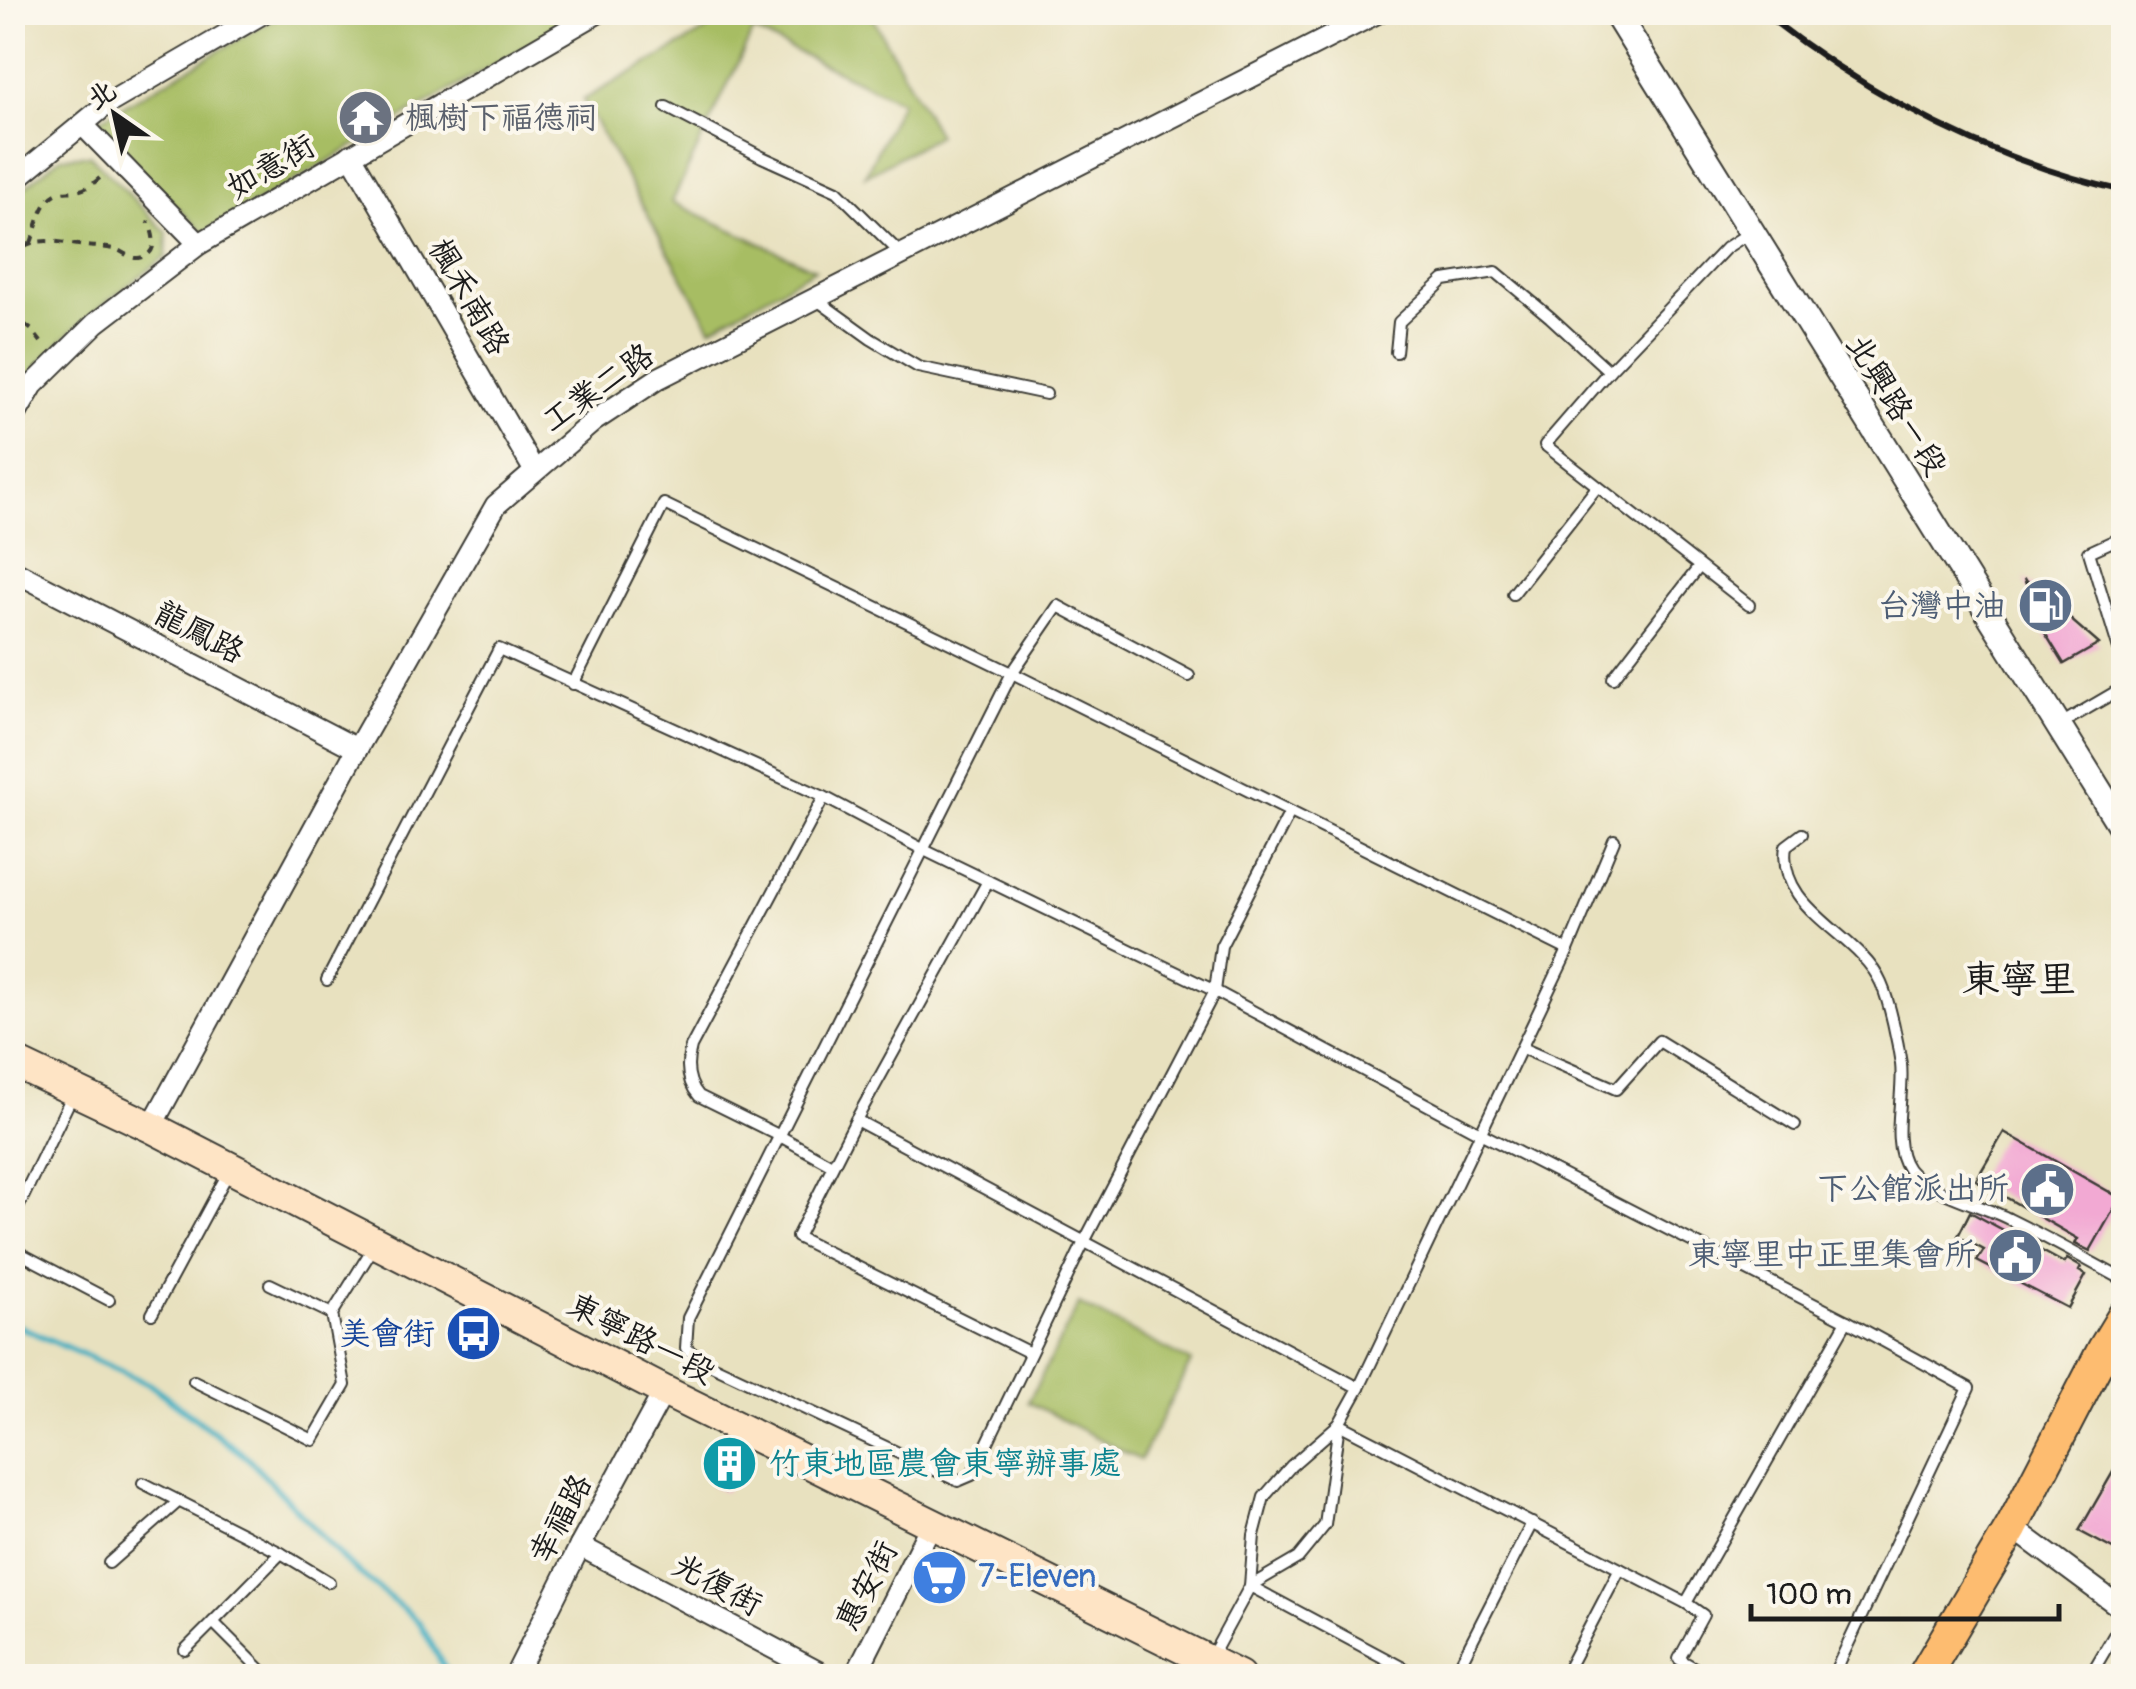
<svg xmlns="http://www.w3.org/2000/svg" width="2136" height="1689" font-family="Pangolin,'LXGW WenKai TC',sans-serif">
	<rect width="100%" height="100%" fill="#fbf7ec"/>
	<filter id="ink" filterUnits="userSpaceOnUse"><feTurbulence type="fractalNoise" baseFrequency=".01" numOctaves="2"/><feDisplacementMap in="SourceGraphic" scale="20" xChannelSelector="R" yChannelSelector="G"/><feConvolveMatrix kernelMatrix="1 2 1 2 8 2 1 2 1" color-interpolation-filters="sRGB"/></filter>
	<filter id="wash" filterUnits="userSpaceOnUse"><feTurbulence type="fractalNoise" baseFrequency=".0048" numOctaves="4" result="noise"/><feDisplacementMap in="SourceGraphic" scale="40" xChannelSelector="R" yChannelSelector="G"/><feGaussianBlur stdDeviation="2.25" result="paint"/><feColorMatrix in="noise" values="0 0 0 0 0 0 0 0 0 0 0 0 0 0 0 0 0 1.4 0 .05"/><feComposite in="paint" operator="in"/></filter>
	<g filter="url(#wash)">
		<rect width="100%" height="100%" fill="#e8e1bf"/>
		<g fill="#a7bd63" stroke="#626c40" stroke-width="2.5">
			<path d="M285 13H583L204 233 92 124Z"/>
			<path d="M738 13H870L938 135 865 176 901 101 753 31 672 202 815 269 711 328 583 100Z"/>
			<path d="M90 155 167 233 166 257C110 299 50 340 13 400V197L61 157Z"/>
			<path d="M1079 1304 1191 1362 1140 1460 1028 1402Z"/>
		</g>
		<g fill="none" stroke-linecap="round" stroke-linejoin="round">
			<path stroke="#43afc1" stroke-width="6" d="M12 1323 151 1385 248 1458 346 1562 419 1622 449 1676"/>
		</g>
		<g id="blocks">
			<g fill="#f2a9d3">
				<path d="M359 105 382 117 378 124 370 129 351 119Z"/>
				<path d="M2024 579 2099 644 2064 664 2045 633Z"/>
				<path d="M2004 1132 2120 1198 2090 1251 2075 1244 2078 1239 1976 1180Z"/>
				<path d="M1970 1212 2064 1263 2067 1259 2081 1267 2079 1271 2086 1275 2068 1308 1977 1261 1984 1250 1958 1236Z"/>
				<path d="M731 1445 747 1453 725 1492 709 1483Z"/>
				<path d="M2124 1453V1555L2079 1531Z"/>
			</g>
		</g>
	</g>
	<g filter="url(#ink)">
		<use href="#blocks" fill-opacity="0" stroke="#3b3a34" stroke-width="2.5"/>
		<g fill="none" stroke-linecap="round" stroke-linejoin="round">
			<defs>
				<g id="service">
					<path d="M666 107 762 157 837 191 901 254"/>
					<path d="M817 300 871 339 918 367 1046 394"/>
					<path d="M1396 352 1399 322 1444 280 1496 272 1550 317 1609 371 1726 248 1749 233"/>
					<path d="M1609 371 1545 445 1749 605"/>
					<path d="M2124 536 2089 552 2124 666"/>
					<path d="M1513 594 1597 487"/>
					<path d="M1189 676 1058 606 1012 673 688 1318 686 1348 701 1360 958 1481 972 1475 1084 1242 1215 991 1221 946 1290 812"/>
					<path d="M1613 678 1699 567"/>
					<path d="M573 684 664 504 1012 673 1568 950"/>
					<path d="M2059 725 2124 687"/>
					<path d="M1802 834 1786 846C1776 910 1859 933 1881 983 1890 1003 1898 1043 1901 1064 1905 1095 1889 1142 1908 1169 1924 1191 1984 1206 2009 1219 2048 1238 2085 1259 2124 1280"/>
					<path d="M988 881 856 1120 1359 1388 1339 1424 1291 1466 1264 1497 1254 1535 1250 1586 1298 1558 1325 1525 1339 1424"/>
					<path d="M327 980 499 649 824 797"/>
					<path d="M1522 1048 1616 1089 1659 1041 1795 1125"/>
					<path d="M856 1120 797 1237 1030 1353"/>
					<path d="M832 1165 778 1135 699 1096C687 1082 686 1064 691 1047L824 797 924 850 1215 991 1482 1134 1847 1321 1686 1603 1339 1424"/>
					<path d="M12 1220 72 1096"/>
					<path d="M12 1249 109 1300"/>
					<path d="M270 1284 332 1314"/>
					<path d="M152 1314 228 1173"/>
					<path d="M194 1381 313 1440 345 1385 332 1314 373 1248"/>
					<path d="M1359 1388 1568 950 1614 840"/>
					<path d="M143 1483 281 1553 213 1622 267 1676"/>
					<path d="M281 1553 329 1582"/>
					<path d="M109 1563 179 1501"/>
					<path d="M1686 1603 1703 1615 1679 1659 1709 1676"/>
					<path d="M185 1650 213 1622"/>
					<path d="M1212 1656 1250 1586 1418 1676"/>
					<path d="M1566 1672 1620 1569"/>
					<path d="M1454 1676 1532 1523"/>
					<path d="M1833 1676 1969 1388 1847 1321"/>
					<path d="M2090 1676 2124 1618"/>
				</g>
				<g id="minor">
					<path d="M83 125 199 244"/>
					<path d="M351 155 534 470"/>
					<path d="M12 182 107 104 265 12"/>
					<path d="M12 421 33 385 96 323 199 244 599 12"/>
					<path d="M12 570 357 749"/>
					<path d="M151 1127 357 749 496 505 594 421 659 378 1379 12"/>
					<path d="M2012 1527 2124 1610"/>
					<path d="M580 1546 826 1676"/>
					<path d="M515 1676 580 1546 664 1391"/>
					<path d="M855 1676 932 1523"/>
				</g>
				<path id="tertiary" d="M1615 12 2124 831"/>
				<path id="secondary" d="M12 1061 151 1127 664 1391 1239 1676"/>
				<path id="primary" d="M1924 1676 2012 1527 2104 1349 2124 1316"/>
			</defs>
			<use href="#service" stroke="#3b3a34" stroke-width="14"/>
			<use href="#minor" stroke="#3b3a34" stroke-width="24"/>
			<use href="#tertiary" stroke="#3b3a34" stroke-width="29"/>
			<use href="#secondary" stroke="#3b3a34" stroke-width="34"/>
			<use href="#primary" stroke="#3b3a34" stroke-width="36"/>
			<g stroke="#3b3a34" stroke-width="4" stroke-dasharray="8 8" stroke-linecap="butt">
				<path d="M31 243C37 227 42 199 58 193 64 191 69 192 75 191 87 190 95 182 103 175"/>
				<path d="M12 255C34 233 60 243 86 246 96 247 107 247 117 250 124 252 130 259 138 258 160 255 154 235 148 221"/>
				<path d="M12 315 32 330 44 346"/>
			</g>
			<use href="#service" stroke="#fff" stroke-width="10"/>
			<use href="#minor" stroke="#fff" stroke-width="20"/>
			<use href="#tertiary" stroke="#fff" stroke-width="25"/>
			<use href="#secondary" stroke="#fee4c5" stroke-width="30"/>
			<use href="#primary" stroke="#fdbc6f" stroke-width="32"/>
			<path stroke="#1c1c1c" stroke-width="6" d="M1762 12C1869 96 1990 161 2124 191"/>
		</g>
	</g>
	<defs>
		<symbol id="temple-disc" viewBox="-11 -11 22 22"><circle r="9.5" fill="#6b7280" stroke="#fbf7ec"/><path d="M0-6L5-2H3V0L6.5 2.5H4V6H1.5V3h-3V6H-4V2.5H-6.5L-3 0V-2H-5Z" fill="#fff"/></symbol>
		<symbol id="fuel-disc" viewBox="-11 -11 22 22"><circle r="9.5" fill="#5c6f8a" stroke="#fbf7ec"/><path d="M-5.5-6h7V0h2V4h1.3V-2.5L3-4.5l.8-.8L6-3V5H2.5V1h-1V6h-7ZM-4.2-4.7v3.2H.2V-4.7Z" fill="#fff"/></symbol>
		<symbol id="civic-disc" viewBox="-11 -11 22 22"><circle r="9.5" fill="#5c6f8a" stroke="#fbf7ec"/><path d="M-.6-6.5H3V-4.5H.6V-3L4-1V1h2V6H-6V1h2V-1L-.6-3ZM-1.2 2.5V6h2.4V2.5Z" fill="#fff"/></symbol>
		<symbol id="bus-disc" viewBox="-11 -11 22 22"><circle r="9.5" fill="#1a4fb4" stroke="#fbf7ec"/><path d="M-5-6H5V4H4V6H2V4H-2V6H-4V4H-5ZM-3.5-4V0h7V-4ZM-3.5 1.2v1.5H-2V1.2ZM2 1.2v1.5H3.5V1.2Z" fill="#fff"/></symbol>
		<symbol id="building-disc" viewBox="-11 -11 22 22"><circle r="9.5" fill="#0f9aa8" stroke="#fbf7ec"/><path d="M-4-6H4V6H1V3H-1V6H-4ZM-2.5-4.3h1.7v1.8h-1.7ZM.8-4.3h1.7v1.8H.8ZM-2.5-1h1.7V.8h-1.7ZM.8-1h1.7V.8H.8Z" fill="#fff"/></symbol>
		<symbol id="supermarket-disc" viewBox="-11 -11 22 22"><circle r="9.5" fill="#3f7fe0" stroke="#fbf7ec"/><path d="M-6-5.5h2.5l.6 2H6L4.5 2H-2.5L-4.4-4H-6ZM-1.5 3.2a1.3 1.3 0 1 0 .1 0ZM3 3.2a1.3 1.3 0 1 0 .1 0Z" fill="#fff"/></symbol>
	</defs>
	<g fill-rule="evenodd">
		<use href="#temple-disc" x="334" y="86" width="63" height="63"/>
		<use href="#fuel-disc" x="2014" y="574" width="63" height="63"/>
		<use href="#civic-disc" x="2016" y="1158" width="63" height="63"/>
		<use href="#civic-disc" x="1984" y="1224" width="63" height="63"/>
		<use href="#bus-disc" x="442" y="1302" width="63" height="63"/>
		<use href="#building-disc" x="698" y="1432" width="63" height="63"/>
		<use href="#supermarket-disc" x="908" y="1546" width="63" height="63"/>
	</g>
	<g text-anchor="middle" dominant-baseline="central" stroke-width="8" stroke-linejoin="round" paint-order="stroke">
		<g font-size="32" fill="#5b616d" stroke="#fbf7ec" text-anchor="start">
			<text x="405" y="118">楓樹下福德祠</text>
		</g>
		<g font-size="32" fill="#1c1c1c" stroke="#fbf7ec">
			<text transform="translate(271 167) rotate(-30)">如意街</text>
			<text transform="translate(469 297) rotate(60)">楓禾南路</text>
			<text transform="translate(598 388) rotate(-35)">工業二路</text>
			<text transform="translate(1896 405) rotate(58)">北興路ㄧ段</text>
			<text transform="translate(199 633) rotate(27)">龍鳳路</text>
			<text transform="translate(641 1339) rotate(27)">東寧路一段</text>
			<text transform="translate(561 1519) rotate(-62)">幸福路</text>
			<text transform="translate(717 1585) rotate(28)">光復街</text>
			<text transform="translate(867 1586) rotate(-63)">惠安街</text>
		</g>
		<g font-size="32" fill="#4e5e75" stroke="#fbf7ec" text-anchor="end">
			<text x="2006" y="606">台灣中油</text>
			<text x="2009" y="1189">下公館派出所</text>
			<text x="1976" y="1255">東寧里中正里集會所</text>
		</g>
		<g font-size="32" fill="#164399" stroke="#fbf7ec" text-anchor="end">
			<text x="435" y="1334">美會街</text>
		</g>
		<g font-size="32" fill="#0d838f" stroke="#fbf7ec" text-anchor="start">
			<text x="769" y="1464">竹東地區農會東寧辦事處</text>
		</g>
		<g font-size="32" fill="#366cbe" stroke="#fbf7ec" text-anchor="start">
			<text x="978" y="1577">7-Eleven</text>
		</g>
		<g font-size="38" fill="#1c1c1c" stroke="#fbf7ec">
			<text x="2019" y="980">東寧里</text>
		</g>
	</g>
	<rect width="2136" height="1689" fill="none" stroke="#fbf7ec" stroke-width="50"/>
	<g transform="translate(115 115) rotate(326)" stroke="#fbf7ec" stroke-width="8" paint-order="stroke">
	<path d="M0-8L18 38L0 25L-18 38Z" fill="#1c1c1c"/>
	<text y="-15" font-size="28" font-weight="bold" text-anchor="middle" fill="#1c1c1c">北</text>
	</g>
	<path d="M1751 1604v15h308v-15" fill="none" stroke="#1c1c1c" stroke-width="5"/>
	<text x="1766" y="1604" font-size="30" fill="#1c1c1c" stroke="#fbf7ec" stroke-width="8" paint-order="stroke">100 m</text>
</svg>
